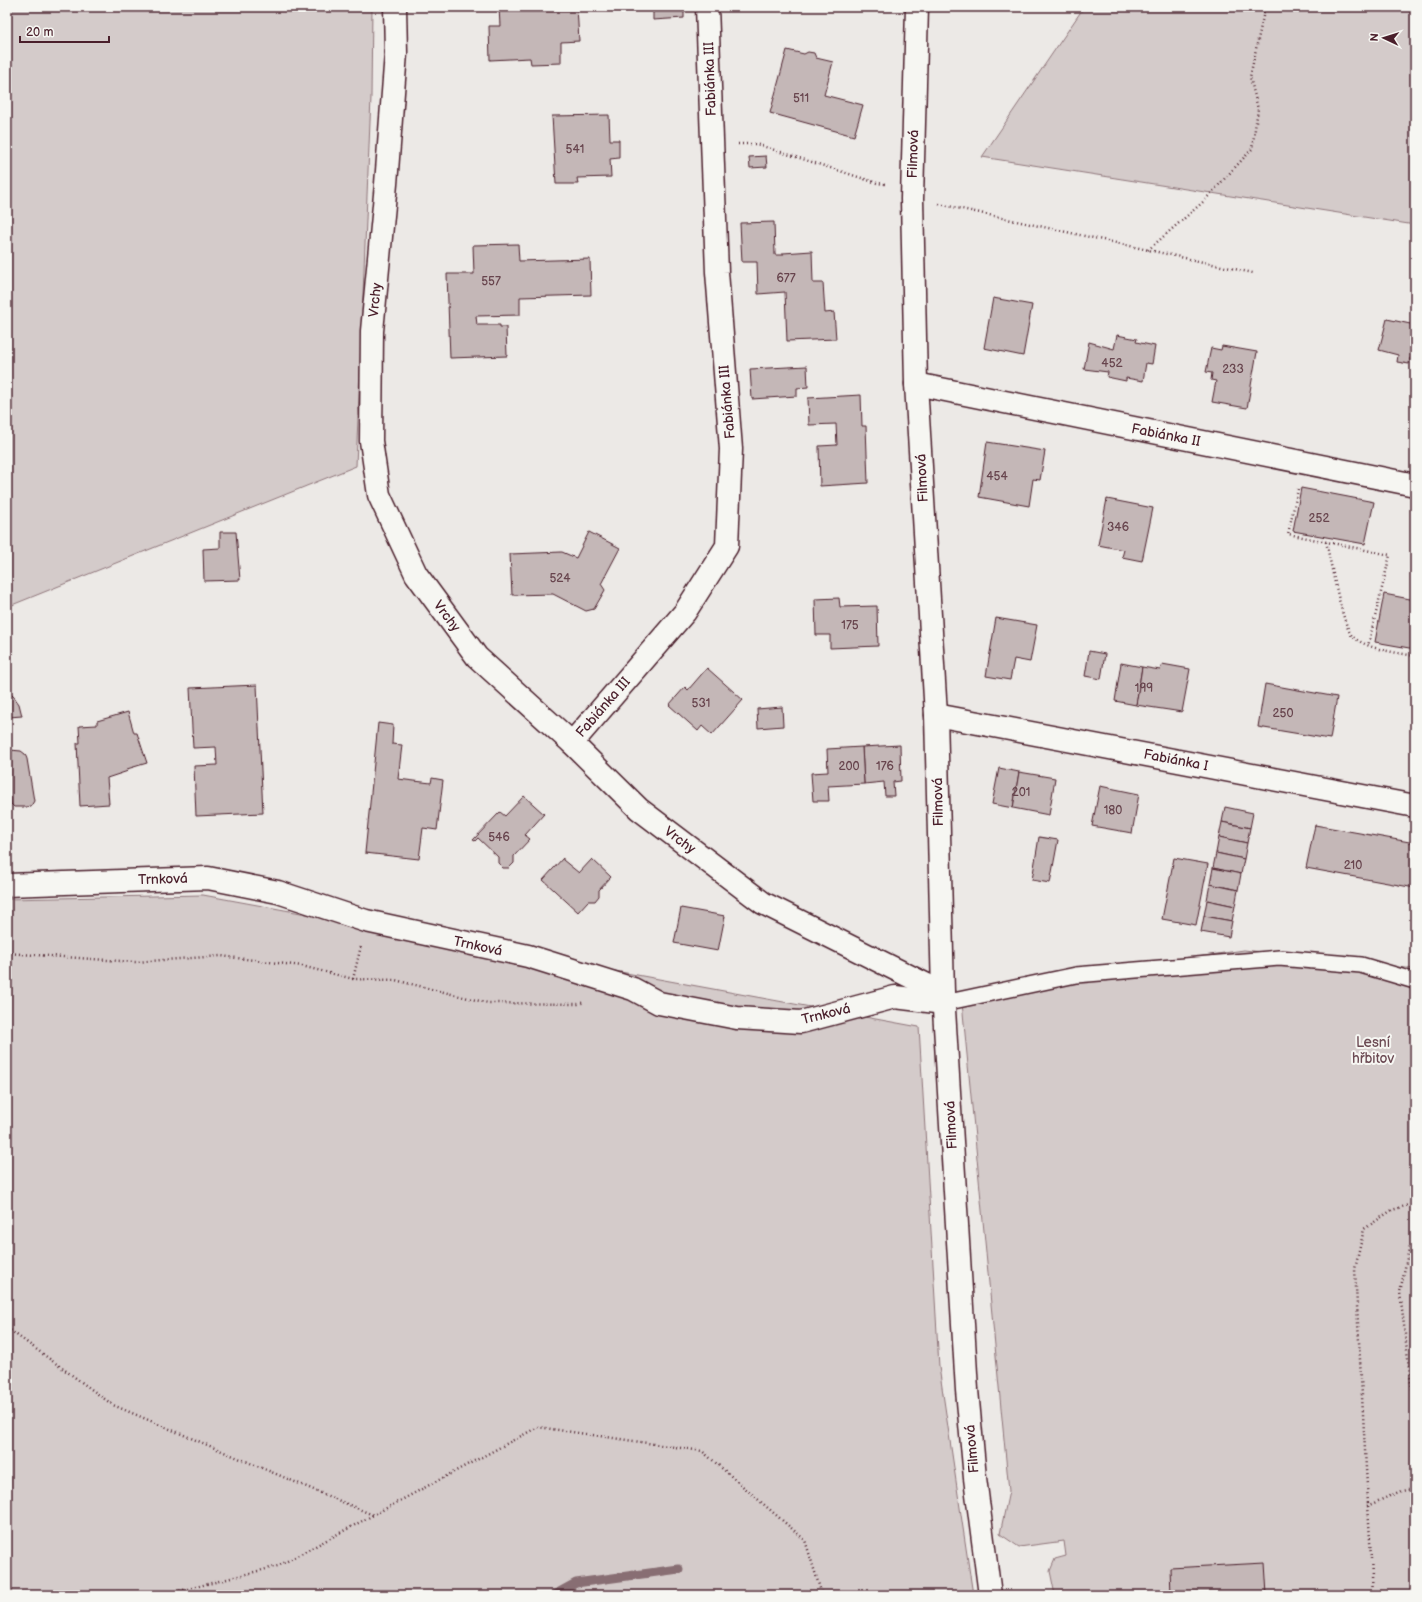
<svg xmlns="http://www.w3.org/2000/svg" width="1422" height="1602" font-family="'Balsamiq Sans',sans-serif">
	<rect width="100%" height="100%" fill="#ece9e6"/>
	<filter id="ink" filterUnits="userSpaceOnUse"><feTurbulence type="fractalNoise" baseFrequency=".025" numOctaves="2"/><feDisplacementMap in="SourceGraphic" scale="8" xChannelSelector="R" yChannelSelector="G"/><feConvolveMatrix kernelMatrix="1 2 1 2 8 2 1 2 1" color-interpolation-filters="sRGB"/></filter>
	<g filter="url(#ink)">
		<g fill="#d4cbca" stroke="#8f757a">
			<path d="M7 7H372L371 97 356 466 7 607Z"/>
			<path d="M1084 7H1415V225L982 157Z"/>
			<path d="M203 895 919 1027 939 1367 973 1595H7V899Z"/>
			<path d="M1244 950 1415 969V1595H1055L1050 1571 1055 1559 1066 1556 1064 1541 1019 1547 1000 1534 1009 1491 961 992Z"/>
		</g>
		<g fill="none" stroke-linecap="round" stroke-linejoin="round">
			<path stroke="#886e73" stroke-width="9" d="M554 1595 576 1583 679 1569"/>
		</g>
		<g fill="#c4b7b7" stroke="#4a1f2b">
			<path d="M499 7H577L579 41 561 42V63L531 64 530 58 490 60 489 26H500Z"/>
			<path d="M653 7H684V18L653 20Z"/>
			<path d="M787 50 804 54 808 52 814 53 816 58 833 62 824 95 863 105 854 136 770 113Z"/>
			<path d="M609 115 610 140H619V158L610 159 611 177 577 178 578 184H556L552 116Z"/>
			<path d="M766 156 767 167 750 168 749 157Z"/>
			<path d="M774 222 775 255H783V253L812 251 813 283H823L825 313 834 312 836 339 787 341 785 292 758 294 757 262H742L740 223Z"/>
			<path d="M518 244 519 261 590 259 591 295 520 297V315L476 316 477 325H500V327H506L507 356 450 358 447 274H474L473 245Z"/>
			<path d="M993 298 1032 305 1023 356 984 348Z"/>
			<path d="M1387 319 1415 325 1413 331 1415 332V359L1410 358 1409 364 1397 362 1398 355 1379 350Z"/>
			<path d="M1117 335 1137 339 1136 342 1155 346 1152 364 1146 363 1143 381 1126 378V381L1107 377 1108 372 1084 369 1089 342 1114 349Z"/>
			<path d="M1222 346 1257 352 1247 408 1212 402 1216 381 1211 380 1212 373 1206 372 1211 348 1221 350Z"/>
			<path d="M807 366 808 387 797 388V396L752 399 750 369Z"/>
			<path d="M861 395 862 426H866L868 483 820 486 819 446 837 445 836 424 809 425 808 398Z"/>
			<path d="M987 442 1045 451 1040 480 1033 479 1029 506 979 497Z"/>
			<path d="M1301 488 1374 502 1365 544 1293 531Z"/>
			<path d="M1107 499 1153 508 1142 561 1122 557 1124 550 1098 545Z"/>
			<path d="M220 532H236L240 580 204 581 203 549 220 548Z"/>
			<path d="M589 532 620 548 601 584 605 590 594 609 586 611 553 594 512 595 510 554 562 552 576 558Z"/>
			<path d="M1384 594 1415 600V649L1375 642Z"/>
			<path d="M839 598 840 607 877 606 878 646 830 648V635H816L815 599Z"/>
			<path d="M996 618 1037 625 1030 662 1014 659 1010 680 986 676Z"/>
			<path d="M1089 651 1105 654 1101 679 1085 676Z"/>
			<path d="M1121 663 1142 667 1136 705 1115 701Z"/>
			<path d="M1162 664 1190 669 1182 712 1136 705 1142 667 1160 670Z"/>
			<path d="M707 668 743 700 712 735 702 726 698 731 669 705 685 687 688 690Z"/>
			<path d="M1265 684 1337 697 1330 739 1258 727Z"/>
			<path d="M257 685 263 813 196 816 194 766 217 765 216 747 193 748 190 688Z"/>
			<path d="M7 695H12L14 697 19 704 22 716 9 717 10 750 21 751 25 754 27 759 34 801 31 806 27 807H14L11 804 10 797H7Z"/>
			<path d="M782 707 783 726 758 728 757 709Z"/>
			<path d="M128 712 134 733H137L147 763 127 769 128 771 107 778 109 804 80 806 77 743H80L79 726 97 725V721Z"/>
			<path d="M378 723 393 725 392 744 402 745 398 779 431 783 432 778 443 780 437 830 423 828 419 859 365 853Z"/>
			<path d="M900 745 901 781 893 782 894 796H885L884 782 864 784 862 747Z"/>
			<path d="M862 747 864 784 828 786 829 801H813L811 773 828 772 827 749Z"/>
			<path d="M999 768 1019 772 1013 808 992 804Z"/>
			<path d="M1019 772 1055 778 1049 815 1013 808Z"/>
			<path d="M1100 786 1139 794 1132 833 1092 826Z"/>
			<path d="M524 796 544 814 525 835 530 839 514 856V863L509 868H503L498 863V857L478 838 475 841 473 840 500 812 505 816Z"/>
			<path d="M1225 807 1253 813 1250 828 1222 822Z"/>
			<path d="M1222 822 1250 828 1247 843 1219 837Z"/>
			<path d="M1315 825 1415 843V888L1306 868Z"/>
			<path d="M1039 837 1058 840 1050 883 1032 880Z"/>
			<path d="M1219 837 1247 843 1244 859 1216 853Z"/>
			<path d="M1216 853 1244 859 1241 874 1213 868Z"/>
			<path d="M563 858V860L579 873 592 859 611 877 599 890V896L595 901H588L578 912 543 880Z"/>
			<path d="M1174 858 1208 864 1196 925 1162 919Z"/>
			<path d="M1213 868 1241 874 1238 890 1210 884Z"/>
			<path d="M1210 884 1238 890 1235 906 1207 900Z"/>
			<path d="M1207 900 1235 906 1232 921 1204 916Z"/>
			<path d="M681 908 725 916 718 951 674 943Z"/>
			<path d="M1204 916 1232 921 1229 937 1201 932Z"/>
			<path d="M1265 1563 1267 1595H1171L1170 1568Z"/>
		</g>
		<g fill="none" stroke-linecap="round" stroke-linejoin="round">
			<defs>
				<path id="lane" d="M944 1003 1076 975 1279 958 1361 965 1415 981"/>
				<g id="street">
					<path d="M395 7 396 53 386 184 372 331 371 441 379 495 416 574 477 657 572 743 639 809 763 903 943 993"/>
					<path d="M917 7 912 199 916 384 936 715 943 993 967 1390 975 1478 990 1595"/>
					<path d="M916 384 1415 485"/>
					<path d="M936 715 1415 806"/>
					<path d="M572 743 685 612 727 546 731 449 717 272 707 7"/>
					<path d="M7 885 208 878 278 892 366 921 528 956 633 989 659 1003 737 1018 801 1022 895 997 944 1003"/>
				</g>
			</defs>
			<use href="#lane" stroke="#4a1f2b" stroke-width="18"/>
			<use href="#street" stroke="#4a1f2b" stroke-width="25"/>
			<g stroke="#4a1f2b" stroke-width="2.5" stroke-dasharray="1 3" stroke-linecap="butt">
				<path d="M738 144H756L877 183 885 184"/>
				<path d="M939 204 1253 273"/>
				<path d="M1148 250 1203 202 1252 149 1258 109 1250 77 1265 7"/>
				<path d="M1298 489 1288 534 1390 555 1368 646"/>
				<path d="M1326 542C1330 558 1343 629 1353 637 1370 650 1394 652 1415 656"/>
				<path d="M7 953 135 962 221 956 302 966 353 979 395 980 488 1003 578 1004 585 1002"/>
				<path d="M353 979 361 946"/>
				<path d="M1415 1241 1409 1248 1400 1292 1411 1384 1415 1399"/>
				<path d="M7 1328 113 1405 373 1515"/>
				<path d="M1367 1506 1401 1491 1415 1489"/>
				<path d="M164 1595 278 1566 538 1427 702 1451 805 1540 822 1595"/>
				<path d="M1373 1595 1355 1269 1364 1229 1392 1210 1415 1203"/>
			</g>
			<use href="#lane" stroke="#f6f6f2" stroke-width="15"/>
			<use href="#street" stroke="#f6f6f2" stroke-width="22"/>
		</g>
	</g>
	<g text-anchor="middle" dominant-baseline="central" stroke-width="4" stroke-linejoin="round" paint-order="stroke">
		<g font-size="12" fill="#68454e">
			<text x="801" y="98">511</text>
			<text x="575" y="149">541</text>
			<text x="786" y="278">677</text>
			<text x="491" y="281">557</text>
			<text x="1112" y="363">452</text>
			<text x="1233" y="369">233</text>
			<text x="997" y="476">454</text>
			<text x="1319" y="518">252</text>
			<text x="1118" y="527">346</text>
			<text x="560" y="578">524</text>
			<text x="850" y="625">175</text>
			<text x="1144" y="688">199</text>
			<text x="701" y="703">531</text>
			<text x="1283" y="713">250</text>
			<text x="849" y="766">200</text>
			<text x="885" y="766">176</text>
			<text x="1021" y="792">201</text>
			<text x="1113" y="810">180</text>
			<text x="499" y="837">546</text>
			<text x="1353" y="865">210</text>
		</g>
		<g font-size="14" fill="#4a1f2b" stroke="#f6f6f2">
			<text transform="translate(710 79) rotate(-92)">Fabiánka III</text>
			<text transform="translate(913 154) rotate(-88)">Filmová</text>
			<text transform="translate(375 300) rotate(-84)">Vrchy</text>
			<text transform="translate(727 402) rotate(-95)">Fabiánka III</text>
			<text transform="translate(1166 435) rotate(11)">Fabiánka II</text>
			<text transform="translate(922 478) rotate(-93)">Filmová</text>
			<text transform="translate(447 616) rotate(53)">Vrchy</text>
			<text transform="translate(603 707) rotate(-49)">Fabiánka III</text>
			<text transform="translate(1176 760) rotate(11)">Fabiánka I</text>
			<text transform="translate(938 802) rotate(-91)">Filmová</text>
			<text transform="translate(680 840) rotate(37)">Vrchy</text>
			<text transform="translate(163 879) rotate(-2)">Trnková</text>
			<text transform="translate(478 946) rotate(12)">Trnková</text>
			<text transform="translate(826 1014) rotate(-14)">Trnková</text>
			<text transform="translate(951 1125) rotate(-93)">Filmová</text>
			<text transform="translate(972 1449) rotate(-95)">Filmová</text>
		</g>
		<g font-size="14" fill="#6c4a53" stroke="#f6f6f2">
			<text x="1373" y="1042">Lesní<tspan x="1373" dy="16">hřbitov</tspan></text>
		</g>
	</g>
	<rect width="1422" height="1602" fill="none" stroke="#f6f6f2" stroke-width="24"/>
	<rect x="12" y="12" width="1398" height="1578" fill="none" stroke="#4a1f2b" stroke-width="1.5" filter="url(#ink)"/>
	<g transform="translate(1384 38) rotate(274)" stroke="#f6f6f2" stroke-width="3" paint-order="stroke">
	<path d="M0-3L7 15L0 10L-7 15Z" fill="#4a1f2b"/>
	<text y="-6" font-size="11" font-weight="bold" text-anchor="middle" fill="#4a1f2b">N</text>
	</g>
	<path d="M20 36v6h89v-6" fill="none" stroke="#4a1f2b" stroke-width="2"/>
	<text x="26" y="36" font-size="12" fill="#4a1f2b" stroke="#f6f6f2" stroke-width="3" paint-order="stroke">20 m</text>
</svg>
